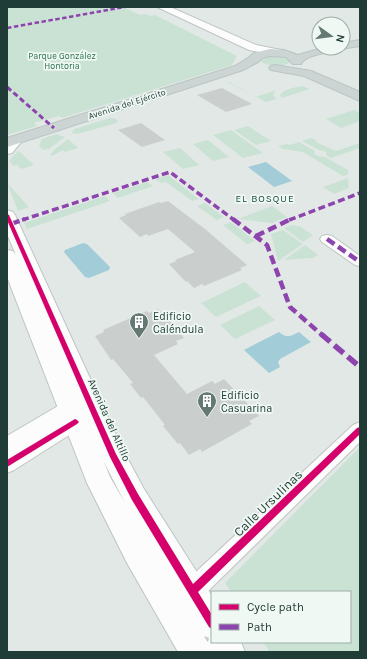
<svg xmlns="http://www.w3.org/2000/svg" width="367" height="659" font-family="Karla,sans-serif">
	<rect width="100%" height="100%" fill="#e2e8e6"/>
	<g fill="#cae2d4">
		<path d="M7 7H123L140 15 145 14 151 16 155 15 237 56 232 65 62 118 59 116 34 123 37 126 7 135Z"/>
		<path d="M263 55 287 56 291 62C282 68 267 67 259 60Z"/>
		<path d="M227 82H229L256 97 296 83 276 90 273 95 277 99 266 102Z"/>
		<path d="M303 86 309 89 282 98 280 95C283 89 296 87 303 86Z"/>
		<path d="M354 110 360 113V121L341 128 326 119Z"/>
		<path d="M110 118H114L118 121 117 123 77 134 72 133 74 129Z"/>
		<path d="M248 126 271 141 256 145 234 130Z"/>
		<path d="M231 130 263 153 243 158 213 135Z"/>
		<path d="M56 134 65 137 49 149 43 150 39 146 42 139Z"/>
		<path d="M311 138 317 141 316 142 336 151 360 143V148L331 158 327 156 326 152 319 150 302 141Z"/>
		<path d="M68 139 78 148 65 152 63 150 52 156 50 155 55 149Z"/>
		<path d="M208 140 229 157 213 161 193 144Z"/>
		<path d="M299 142 315 151 314 153 317 156 325 157 348 170V175L343 176 303 152 283 149 278 146 287 144 290 145Z"/>
		<path d="M180 148 199 165 183 169 163 152Z"/>
		<path d="M18 151 20 152 34 165 21 169 17 165 14 166 9 161Z"/>
		<path d="M168 175 199 199 192 201 166 182 161 183 155 179Z"/>
		<path d="M348 178 349 188 334 194 323 187Z"/>
		<path d="M147 182 153 186 118 198 113 193Z"/>
		<path d="M7 183 29 207 18 211Z"/>
		<path d="M105 196 110 201 27 229 24 223Z"/>
		<path d="M205 203 224 217 217 220 197 206Z"/>
		<path d="M272 206 287 217 272 223 238 219Z"/>
		<path d="M231 222 255 241 247 244 223 225Z"/>
		<path d="M293 225 301 227 313 235 303 242 284 228Z"/>
		<path d="M283 230 303 244 278 261 271 234Z"/>
		<path d="M305 245 318 255 312 258 284 260Z"/>
		<path d="M245 282 261 296 216 317 201 303Z"/>
		<path d="M259 306 275 320 235 339 220 325Z"/>
		<path d="M360 447V652H270L263 642H350V592H231L225 583Z"/>
	</g>
	<g fill="#a1ccd8">
		<path d="M266 162 292 181 274 187 248 167Z"/>
		<path d="M83 243 87 244 110 267 109 270 89 278 85 277 64 252 65 250Z"/>
		<path d="M279 332C287 339 291 336 299 332L311 342 280 359 278 362 280 367 269 373 244 350Z"/>
	</g>
	<g fill="#cacfcd">
		<path d="M222 88 252 104 226 112 197 95Z"/>
		<path d="M141 123 165 140 142 147 118 130Z"/>
		<path d="M168 201 205 229 247 265 240 268 242 270 204 286 202 284 194 288 187 281 186 282 169 264 177 261 175 260 195 252 168 229 148 236 147 234 140 237 119 218 126 215 125 214 159 202 161 203Z"/>
		<path d="M158 309 178 329 177 330 184 338 176 341 178 344 154 355 187 394 212 381 215 384 224 379 259 416 249 421 252 424 202 452 200 449 189 455 180 443 178 444 163 426 165 425 143 397 141 398 130 384 133 383 113 359 111 360 95 336 104 332 103 330 147 311 149 313Z"/>
	</g>
	<g fill="none" stroke-linecap="round" stroke-linejoin="round">
		<defs>
			<g id="minor">
				<path d="M327 235 332 236 360 256V266L355 265 322 242 320 239 322 236Z"/>
				<path d="M69 401 75 403 78 408 75 413 72 416 75 414 82 417 84 422 82 427 14 470 7 473V436L63 403Z"/>
				<path d="M360 422V442L200 599 192 603 184 599 180 591 184 583 353 425Z"/>
			</g>
			<g id="tertiary">
				<path d="M15 137 20 138 22 141 12 153 7 154V142L10 138Z"/>
				<path d="M7 210 13 212 15 215 123 450 144 489 212 596V642H241L245 652H178L127 563 87 483 7 277V250L13 251 16 255 78 400 7 234ZM102 457 104 462 125 503 110 477ZM204 636 209 638 208 642 207 641Z"/>
			</g>
			<path id="secondary" d="M157 7H170L256 45 281 50 282 52 277 55 249 50Z"/>
			<g id="primary">
				<path d="M360 40V46L341 49 340 50C329 53 306 54 301 64H293L286 57 270 56 262 58 258 62 243 70 7 147V138L235 66 248 58 254 53 270 49 284 50 298 55 322 48H343V43Z"/>
				<path d="M275 65 311 71 360 92V101L304 76 271 70 269 68 271 66Z"/>
			</g>
		</defs>
		<use href="#minor" stroke="#bfc5c3" stroke-width="2"/>
		<use href="#tertiary" stroke="#bfc5c3" stroke-width="2"/>
		<use href="#secondary" stroke="#bec6c3" stroke-width="2"/>
		<use href="#primary" stroke="#bbc5c3" stroke-width="2"/>
		<use href="#minor" fill="#fbfcfb" fill-rule="evenodd"/>
		<use href="#tertiary" fill="#fbfcfb" fill-rule="evenodd"/>
		<use href="#secondary" fill="#fbfcfb" fill-rule="evenodd"/>
		<use href="#primary" fill="#ccd5d3" fill-rule="evenodd"/>
		<path stroke="#8e44ad" stroke-width="2.5" stroke-dasharray="4.5 2.5" stroke-linecap="butt" d="M7 28 125 7"/>
		<path stroke="#8e44ad" stroke-width="3" stroke-dasharray="5.5 3" stroke-linecap="butt" d="M7 87 54 128"/>
		<g stroke="#8e44ad" stroke-width="3.5" stroke-dasharray="7 3.5" stroke-linecap="butt">
			<path d="M22 220 170 172 234 220"/>
			<path d="M289 220 360 193"/>
		</g>
		<g stroke="#8e44ad" stroke-width="4.5" stroke-dasharray="9 4.5" stroke-linecap="butt">
			<path d="M233 219 267 245 290 307 322 335"/>
			<path d="M11 224 25 219"/>
			<path d="M256 236 291 219"/>
			<path d="M327 239 360 262"/>
		</g>
		<path stroke="#8e44ad" stroke-width="5.5" stroke-dasharray="12 5.5" stroke-linecap="butt" d="M321 334 360 367"/>
		<defs>
			<g id="cycleway">
				<path d="M7 214 9 215 116 454 138 494 193 584 357 428 360 427V434L198 592 212 615V629L209 627 132 500 110 457 7 220Z"/>
				<path d="M75 419 77 420 79 422 77 424 7 467V460Z"/>
			</g>
		</defs>
		<use href="#cycleway" stroke="#f0f8f4" stroke-width="2"/>
		<use href="#cycleway" fill="#d6006c" fill-rule="evenodd"/>
	</g>
	<defs>
		<symbol id="building-pin" viewBox="-11 -11 22 30"><path d="M0 17L-7.5 6A9.5 9.5 0 1 1 7.5 6Z" fill="#647874" stroke="#f0f8f4"/><path d="M-4-6H4V6H1V3H-1V6H-4ZM-2.5-4.3h1.7v1.8h-1.7ZM.8-4.3h1.7v1.8H.8ZM-2.5-1h1.7V.8h-1.7ZM.8-1h1.7V.8H.8Z" fill="#fff"/></symbol>
	</defs>
	<g fill-rule="evenodd">
		<use href="#building-pin" x="128" y="311" width="22" height="30"/>
		<use href="#building-pin" x="196" y="390" width="22" height="30"/>
	</g>
	<g text-anchor="middle" dominant-baseline="central" stroke-width="3.5" stroke-linejoin="round" paint-order="stroke">
		<g font-size="9" fill="#29734c" stroke="#f0f8f4">
			<text x="62" y="56">Parque González<tspan x="62" dy="10">Hontoria</tspan></text>
		</g>
		<g font-size="9" fill="#203c36" stroke="#f0f8f4">
			<text transform="translate(127 104) rotate(-18)">Avenida del Ejército</text>
		</g>
		<g font-size="10" letter-spacing="1" fill="#1b4e46" stroke="#f0f8f4">
			<text x="265" y="199">EL BOSQUE</text>
		</g>
		<g font-size="11" fill="#203c36" stroke="#f0f8f4" text-anchor="start">
			<text x="153" y="316">Edificio<tspan x="153" dy="13">Caléndula</tspan></text>
			<text x="221" y="395">Edificio<tspan x="221" dy="13">Casuarina</tspan></text>
		</g>
		<g font-size="11" fill="#203c36" stroke="#f0f8f4">
			<text transform="translate(109 420) rotate(66)">Avenida del Altillo</text>
		</g>
		<g font-size="13" fill="#203c36" stroke="#f0f8f4">
			<text transform="translate(268 503) rotate(-44)">Calle Ursulinas</text>
		</g>
	</g>
	<rect width="367" height="659" fill="none" stroke="#203c36" stroke-width="16"/>
	<rect x="211" y="591" width="140" height="52" fill="#f0f8f4" stroke="#9dada8"/>
	<rect x="219" y="604" width="20" height="6" fill="#d6006c" stroke="#9dada8"/>
	<text x="247" y="611" font-size="12" fill="#203c36">Cycle path</text>
	<rect x="219" y="624" width="20" height="6" fill="#8e44ad" stroke="#9dada8"/>
	<text x="247" y="631" font-size="12" fill="#203c36">Path</text>
	<g transform="translate(331 36) rotate(104)"><circle r="19" fill="#f0f8f4" stroke="#9dada8"/>
	<path d="M0-3L7 15L0 10L-7 15Z" fill="#647874"/>
	<text y="-6" font-size="11" font-weight="bold" text-anchor="middle" fill="#203c36">N</text>
	</g>
</svg>
